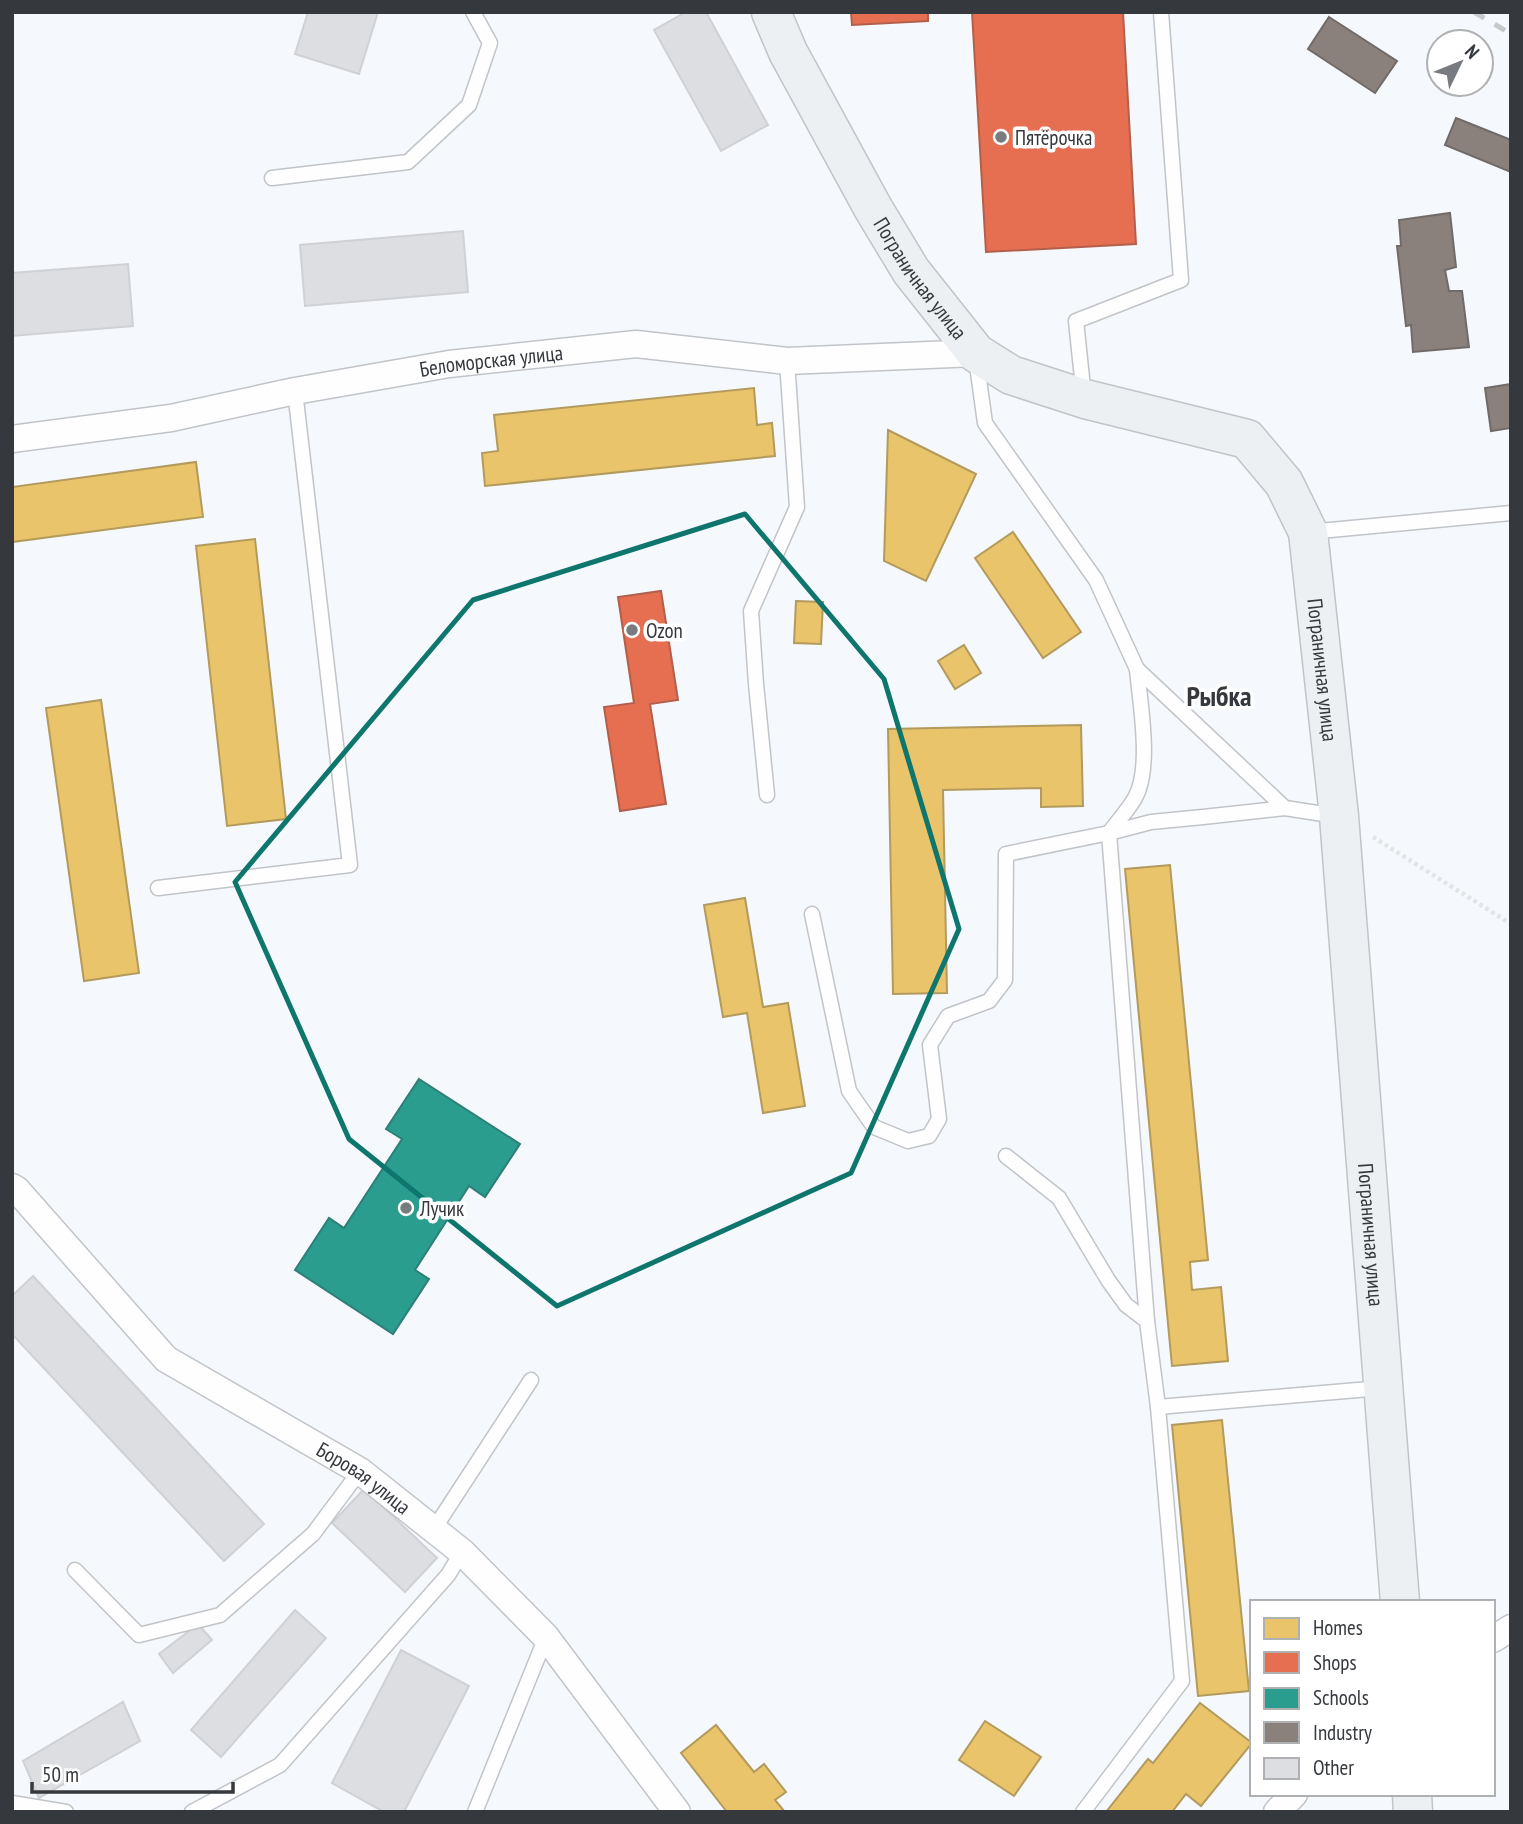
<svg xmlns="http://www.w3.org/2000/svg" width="1523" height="1824" font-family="'PT Sans Narrow',sans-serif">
	<rect width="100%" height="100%" fill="#f5f8fc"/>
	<g fill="#e9c46a" stroke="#b39a5d" stroke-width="2">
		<path d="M754 388 757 425 772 423 775 456 485 486 482 453 498 451 494 415Z"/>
		<path d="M888 430 976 474 926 581 884 561Z"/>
		<path d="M196 462 203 517 12 542V487Z"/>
		<path d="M1013 532 1081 632 1043 658 975 558Z"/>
		<path d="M255 539 286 819 227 826 196 546Z"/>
		<path d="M796 601 823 602 821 644 794 643Z"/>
		<path d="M964 645 981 673 955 689 938 661Z"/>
		<path d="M101 700 139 973 84 981 46 708Z"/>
		<path d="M1081 725 1083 806 1041 807V788L943 790 947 993 893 994 888 729Z"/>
		<path d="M1170 865 1208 1260 1190 1262 1192 1290 1221 1287 1228 1361 1172 1366 1125 869Z"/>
		<path d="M745 898 763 1007 788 1003 805 1106 763 1113 747 1013 723 1017 704 905Z"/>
		<path d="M1222 1420 1249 1691 1198 1696 1172 1425Z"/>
		<path d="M1200 1703 1252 1743 1201 1806 1186 1794 1172 1812H1106L1148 1759 1153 1763Z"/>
		<path d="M985 1721 1041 1757 1014 1796 959 1760Z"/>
		<path d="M716 1725 754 1772 764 1764 786 1792 775 1800 785 1812H727L681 1753Z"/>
	</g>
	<g fill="#e76f51" stroke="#b25f4b" stroke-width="2">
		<path d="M851 12H928V21L852 25Z"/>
		<path d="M972 12H1123L1136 244 986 252Z"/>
		<path d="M661 591 678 700 650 704 666 804 620 811 604 707 634 703 618 597Z"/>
	</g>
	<path fill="#2a9d8f" stroke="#2d7f77" stroke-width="2" d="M419 1079 520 1144 485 1197 469 1186 415 1270 429 1279 393 1334 295 1270 329 1218 344 1228 402 1139 386 1129Z"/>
	<g fill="#8a817c" stroke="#706b69" stroke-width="2">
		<path d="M1329 17 1397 61 1375 93 1308 49Z"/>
		<path d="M1456 118 1511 140V172L1445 145Z"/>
		<path d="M1450 213 1456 267 1445 270 1449 291H1462L1469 347 1413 352 1411 325 1406 326 1397 246H1401L1399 220Z"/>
		<path d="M1511 384V428L1491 431 1485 388Z"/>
	</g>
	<g fill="#dcdee2" stroke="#d0d1d5" stroke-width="2">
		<path d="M308 12H378L359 74 295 54Z"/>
		<path d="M686 12H706L768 125 721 151 654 30Z"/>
		<path d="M463 231 468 292 305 306 300 245Z"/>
		<path d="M128 264 133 326 12 336V273Z"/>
		<path d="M33 1276 264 1524 224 1561 12 1334V1296Z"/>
		<path d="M364 1489 437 1558 405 1592 332 1523Z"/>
		<path d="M295 1610 326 1638 221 1757 191 1730Z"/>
		<path d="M198 1624 212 1640 173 1673 159 1654Z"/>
		<path d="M401 1650 469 1686 404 1812H384L332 1783Z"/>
		<path d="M123 1702 140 1741 39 1798 23 1761Z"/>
	</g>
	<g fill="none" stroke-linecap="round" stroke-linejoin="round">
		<defs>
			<g id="lane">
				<path d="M272 178 408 162 469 105 490 43 473 12"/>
				<path d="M976 358 985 423 1096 580 1137 669 1285 808 1336 816"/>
				<path d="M1084 397 1076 321 1181 280 1161 12"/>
				<path d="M1309 532 1511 513"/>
				<path d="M1137 669C1140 704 1152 768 1135 798 1128 810 1117 822 1109 833L1147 1321 1158 1407 1381 1388"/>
				<path d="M767 795 756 684 751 611 797 507 787 361"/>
				<path d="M158 888 350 865 295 391"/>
				<path d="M812 914 849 1091 874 1127 908 1141 929 1136 939 1119 930 1045 948 1016 989 1001 1005 980 1006 854 1109 833 1151 822 1203 817 1285 808"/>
				<path d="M1006 1156 1059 1198 1108 1280 1126 1305 1147 1321"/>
				<path d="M434 1529 531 1380"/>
				<path d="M75 1570 139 1635 220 1615 313 1534 360 1471"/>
				<path d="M12 1803 66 1812"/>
				<path d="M192 1812 280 1765 448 1575 462 1552"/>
				<path d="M475 1812 546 1637"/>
				<path d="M1083 1812 1182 1681 1158 1407"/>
			</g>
			<g id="street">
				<path id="s1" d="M12 439 171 418 295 391 449 364 636 344 787 361 976 353"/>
				<path id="s2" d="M12 1187 17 1190 166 1359 360 1471 462 1552 546 1637 677 1812"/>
				<path d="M1493 1639 1511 1628"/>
				<path d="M1277 1812 1294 1794"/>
			</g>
			<g id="secondary">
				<path id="s3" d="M771 12 788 52 873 208 911 271 976 353 1011 375 1085 399 1247 439 1284 483 1308 532 1339 816 1400 1602"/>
				<path d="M1412 1794 1413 1812"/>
			</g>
		</defs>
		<use href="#lane" stroke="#c1c4c8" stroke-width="17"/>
		<use href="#street" stroke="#c1c4c8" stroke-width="29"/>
		<use href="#secondary" stroke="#c1c4c8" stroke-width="41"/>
		<path stroke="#e3e4e6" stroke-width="4.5" stroke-dasharray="3.5 3.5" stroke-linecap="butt" d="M1373 837 1511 924"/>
		<use href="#lane" stroke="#fefeff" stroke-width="14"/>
		<use href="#street" stroke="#fefeff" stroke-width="26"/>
		<use href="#secondary" stroke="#ecf0f3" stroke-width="38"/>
		<path stroke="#c8c9cb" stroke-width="5" stroke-dasharray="12 12" stroke-linecap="butt" d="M1474 12 1511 34"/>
	</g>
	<path fill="none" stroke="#0f766e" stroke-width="5" stroke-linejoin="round" d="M745 514 884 679 959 929 851 1173 557 1306 349 1139 235 882 473 600Z"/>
	<g fill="#787c80" stroke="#fff" stroke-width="2.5">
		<circle cx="1001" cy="137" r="7"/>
		<circle cx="632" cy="630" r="7"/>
		<circle cx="406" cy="1208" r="7"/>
	</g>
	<g text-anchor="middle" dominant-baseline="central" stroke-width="7" stroke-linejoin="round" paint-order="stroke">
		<g font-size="21" fill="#35393e" stroke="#fff" text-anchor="start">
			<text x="1015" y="137">Пятёрочка</text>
			<text x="646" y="630">Ozon</text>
			<text x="420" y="1208">Лучик</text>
		</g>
		<g font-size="21" fill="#35393e" stroke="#fff">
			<text stroke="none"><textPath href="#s3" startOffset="306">Пограничная улица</textPath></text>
			<text stroke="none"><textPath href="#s1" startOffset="486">Беломорская улица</textPath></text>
			<text stroke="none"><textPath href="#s3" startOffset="936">Пограничная улица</textPath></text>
			<text stroke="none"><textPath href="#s3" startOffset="1503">Пограничная улица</textPath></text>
			<text stroke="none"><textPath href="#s2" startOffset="462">Боровая улица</textPath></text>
		</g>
		<g font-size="28" font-weight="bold" fill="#35393e" stroke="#fff">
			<text x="1219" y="695">Рыбка</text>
		</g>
	</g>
	<rect width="1523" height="1824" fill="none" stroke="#35393e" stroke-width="28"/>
	<rect x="1250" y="1600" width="245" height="196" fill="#ffffff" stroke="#aeb0b2" stroke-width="2"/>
	<rect x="1264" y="1618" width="35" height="21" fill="#e9c46a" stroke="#aeb0b2" stroke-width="2"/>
	<text x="1313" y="1635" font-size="21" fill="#35393e">Homes</text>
	<rect x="1264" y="1652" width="35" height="21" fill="#e76f51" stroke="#aeb0b2" stroke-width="2"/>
	<text x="1313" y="1670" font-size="21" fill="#35393e">Shops</text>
	<rect x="1264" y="1688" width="35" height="21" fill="#2a9d8f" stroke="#aeb0b2" stroke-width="2"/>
	<text x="1313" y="1705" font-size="21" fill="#35393e">Schools</text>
	<rect x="1264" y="1722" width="35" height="21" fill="#8a817c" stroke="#aeb0b2" stroke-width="2"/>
	<text x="1313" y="1740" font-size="21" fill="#35393e">Industry</text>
	<rect x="1264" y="1758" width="35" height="21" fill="#dcdee2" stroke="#aeb0b2" stroke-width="2"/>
	<text x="1313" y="1775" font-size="21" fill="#35393e">Other</text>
	<g transform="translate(1460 63) rotate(47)"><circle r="33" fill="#ffffff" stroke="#aeb0b2" stroke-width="2"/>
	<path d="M0-5L12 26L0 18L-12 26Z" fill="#787c80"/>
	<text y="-10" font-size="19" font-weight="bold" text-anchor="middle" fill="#35393e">N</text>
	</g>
	<path d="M32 1782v10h201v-10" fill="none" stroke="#35393e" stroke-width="3.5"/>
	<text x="42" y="1782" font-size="21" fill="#35393e" stroke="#ffffff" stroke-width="5" paint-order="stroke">50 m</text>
</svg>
